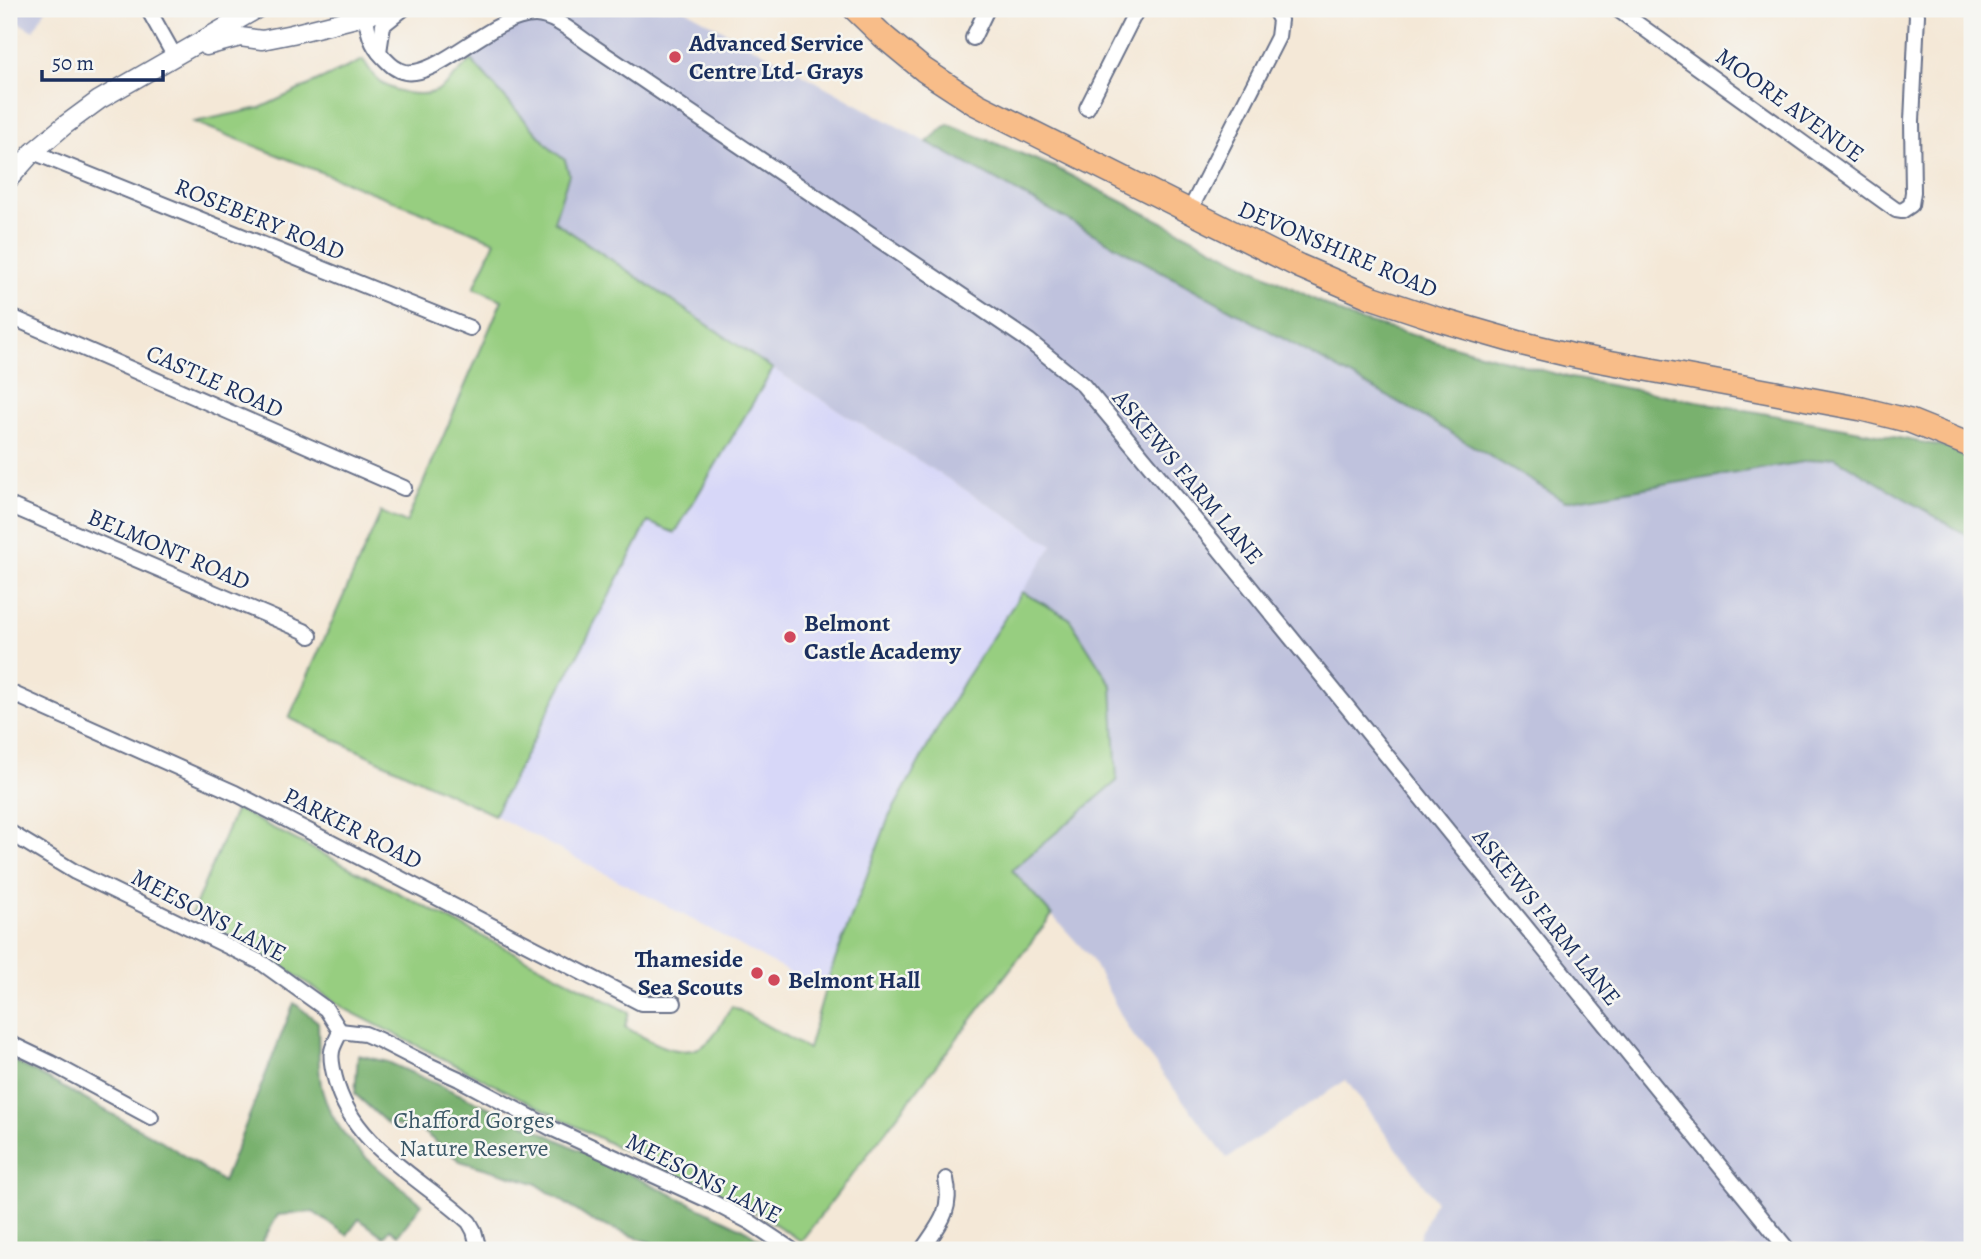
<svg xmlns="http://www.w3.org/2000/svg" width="1981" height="1259" font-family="Alegreya,serif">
	<rect width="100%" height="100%" fill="#f6f6f2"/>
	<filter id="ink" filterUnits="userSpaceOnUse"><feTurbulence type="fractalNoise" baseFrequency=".0143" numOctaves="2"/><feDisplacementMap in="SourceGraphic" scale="14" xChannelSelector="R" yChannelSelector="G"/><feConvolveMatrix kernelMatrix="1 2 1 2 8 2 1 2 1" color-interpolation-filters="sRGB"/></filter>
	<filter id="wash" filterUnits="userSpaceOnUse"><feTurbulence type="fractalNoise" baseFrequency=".00686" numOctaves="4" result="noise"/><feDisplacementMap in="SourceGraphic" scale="28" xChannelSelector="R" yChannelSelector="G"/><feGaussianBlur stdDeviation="1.57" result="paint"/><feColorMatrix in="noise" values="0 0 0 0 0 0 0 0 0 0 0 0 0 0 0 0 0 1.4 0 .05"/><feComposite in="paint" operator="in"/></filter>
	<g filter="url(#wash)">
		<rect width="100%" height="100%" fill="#f4e8d7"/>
		<path fill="#d7d7f8" d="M773 369 1053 545 889 817 828 979 807 982 682 914 494 815 649 522 675 533Z"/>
		<g fill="#bfc2dd">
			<path d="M9 9H46L33 31 19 23 9 40Z"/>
			<path d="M516 9H684L1409 408 1565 501 1834 457 1972 538V1250H1414L1435 1200 1346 1080 1227 1158 1129 1030 1091 958 1011 870 1117 781 1069 618 1022 592 1053 545 773 369 554 221 569 174 565 160 552 150 471 60Z"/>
		</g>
		<g fill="#97ce80" stroke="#597e6f" stroke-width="2">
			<path d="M363 60C368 66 371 73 376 78 390 92 420 99 439 90 448 85 462 68 471 60L552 150 565 160 569 174 554 221 773 369 675 533 648 522 494 815 289 718 381 512 406 523 502 300 474 288 495 241 194 122 260 108Z"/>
			<path d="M1022 592 1069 618 1112 686 1117 781 1012 870 1052 915 801 1241 759 1214 617 1147 347 1010 280 965 192 913 236 809 629 1012 625 1027C649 1040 687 1066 711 1039 719 1029 725 1017 732 1006L808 1049 828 979 889 817 963 682Z"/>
		</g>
		<g fill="#79b16e" stroke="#4a7066" stroke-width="2">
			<path d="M948 124 1054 167 1351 318 1571 378 1948 447 1972 461V538L1834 457 1565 501 1409 408 927 142Z"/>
			<path d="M294 1003 318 1022C319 1042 317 1075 323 1093 338 1143 383 1172 422 1204L398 1235 390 1229 384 1237 359 1219 347 1235 313 1212 278 1215 262 1242 263 1250H9V1058L162 1141 223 1182Z"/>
			<path d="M358 1055 388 1062 521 1122 744 1229 775 1250H663L652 1243 592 1221 535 1183 460 1161 422 1131 388 1124 355 1094Z"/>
		</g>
	</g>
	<g filter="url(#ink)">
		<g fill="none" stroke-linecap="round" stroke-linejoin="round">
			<defs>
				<g id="minor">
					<path d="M148 9 175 57"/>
					<path d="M366 9C366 27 370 44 383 57 390 64 395 70 405 72 439 78 492 15 535 15 554 15 576 35 591 45L1029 341 1083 385 1211 539 1788 1250"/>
					<path d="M1617 9 1896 210 1902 211 1911 205 1913 192 1912 121 1917 15 1915 9"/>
					<path d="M973 38 987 9"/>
					<path d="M379 52 383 25 403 9"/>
					<path d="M1087 108 1137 9"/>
					<path d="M33 152 470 328"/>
					<path d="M1189 212 1278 37 1280 20 1274 9"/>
					<path d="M9 316 404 488"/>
					<path d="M9 505 304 631 310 636"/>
					<path d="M9 692 235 793 641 1003H674"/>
					<path d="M9 832 75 872 262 963 326 1009 340 1031"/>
					<path d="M340 1031 365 1034 379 1040 422 1062 459 1079 551 1128 712 1202 750 1222 792 1250"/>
					<path d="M340 1031C338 1038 333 1045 332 1051 330 1059 333 1070 335 1078 351 1146 422 1178 469 1222L474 1231 479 1250"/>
					<path d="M9 1043 51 1063 151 1117"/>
					<path d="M922 1250C939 1225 953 1211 946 1179"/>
				</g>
				<g id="tertiary">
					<path d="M206 46 240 37 262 40 292 34 392 9"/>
					<path d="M9 179 33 152 65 125 99 100 257 9"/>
				</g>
				<path id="primary" d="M855 9 884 37 924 70 976 104 1299 266 1371 297 1440 320 1520 343 1570 355 1862 409 1910 421 1972 446"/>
			</defs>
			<use href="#minor" stroke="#677088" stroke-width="18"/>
			<use href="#tertiary" stroke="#677088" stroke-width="21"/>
			<use href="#primary" stroke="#677088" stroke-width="26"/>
			<use href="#minor" stroke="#fff" stroke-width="14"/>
			<use href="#tertiary" stroke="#fff" stroke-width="18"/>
			<use href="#primary" stroke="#f8bd89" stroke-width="23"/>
			<defs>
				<path id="rail" d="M9 20 15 9"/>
			</defs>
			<use href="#rail" stroke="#1b2f5e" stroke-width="8"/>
			<use href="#rail" stroke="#f6f6f2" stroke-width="5" stroke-dasharray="16" stroke-linecap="butt"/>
		</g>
	</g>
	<g fill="#d1495b" stroke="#f6f6f2" stroke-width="2.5">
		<circle cx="675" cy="57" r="7"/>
		<circle cx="790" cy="637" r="7"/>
		<circle cx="757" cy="973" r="7"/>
		<circle cx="774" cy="980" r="7"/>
	</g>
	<g text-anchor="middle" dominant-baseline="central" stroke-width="5" stroke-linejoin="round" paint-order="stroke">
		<g font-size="24" font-weight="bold" fill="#1b2f5e" stroke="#f6f6f2" text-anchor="start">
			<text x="689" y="43">Advanced Service<tspan x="689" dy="28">Centre Ltd- Grays</tspan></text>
			<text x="804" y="623">Belmont<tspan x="804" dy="28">Castle Academy</tspan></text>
			<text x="743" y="959" text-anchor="end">Thameside<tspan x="743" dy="28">Sea Scouts</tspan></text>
			<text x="788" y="980">Belmont Hall</text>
		</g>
		<g font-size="24" fill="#1b2f5e" stroke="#f6f6f2">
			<text transform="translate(1790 105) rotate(36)">MOORE AVENUE</text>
			<text transform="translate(260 219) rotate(22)">ROSEBERY ROAD</text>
			<text transform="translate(1338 249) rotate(23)">DEVONSHIRE ROAD</text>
			<text transform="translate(215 381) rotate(24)">CASTLE ROAD</text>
			<text transform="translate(1188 477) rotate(50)">ASKEWS FARM LANE</text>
			<text transform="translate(169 549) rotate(23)">BELMONT ROAD</text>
			<text transform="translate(353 828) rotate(27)">PARKER ROAD</text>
			<text transform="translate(209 915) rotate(28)">MEESONS LANE</text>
			<text transform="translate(1547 917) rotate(51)">ASKEWS FARM LANE</text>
			<text transform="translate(704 1178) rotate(27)">MEESONS LANE</text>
		</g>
		<g font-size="24" fill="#3a5766" stroke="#f6f6f2">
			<text x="474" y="1120">Chafford Gorges<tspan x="474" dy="28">Nature Reserve</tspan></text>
		</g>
	</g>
	<rect width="1981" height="1259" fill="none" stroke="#f6f6f2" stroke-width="35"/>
	<path d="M42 70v10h121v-10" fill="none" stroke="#1b2f5e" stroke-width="3.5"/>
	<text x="52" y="70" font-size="21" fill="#1b2f5e" stroke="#f6f6f2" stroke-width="5" paint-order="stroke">50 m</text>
</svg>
